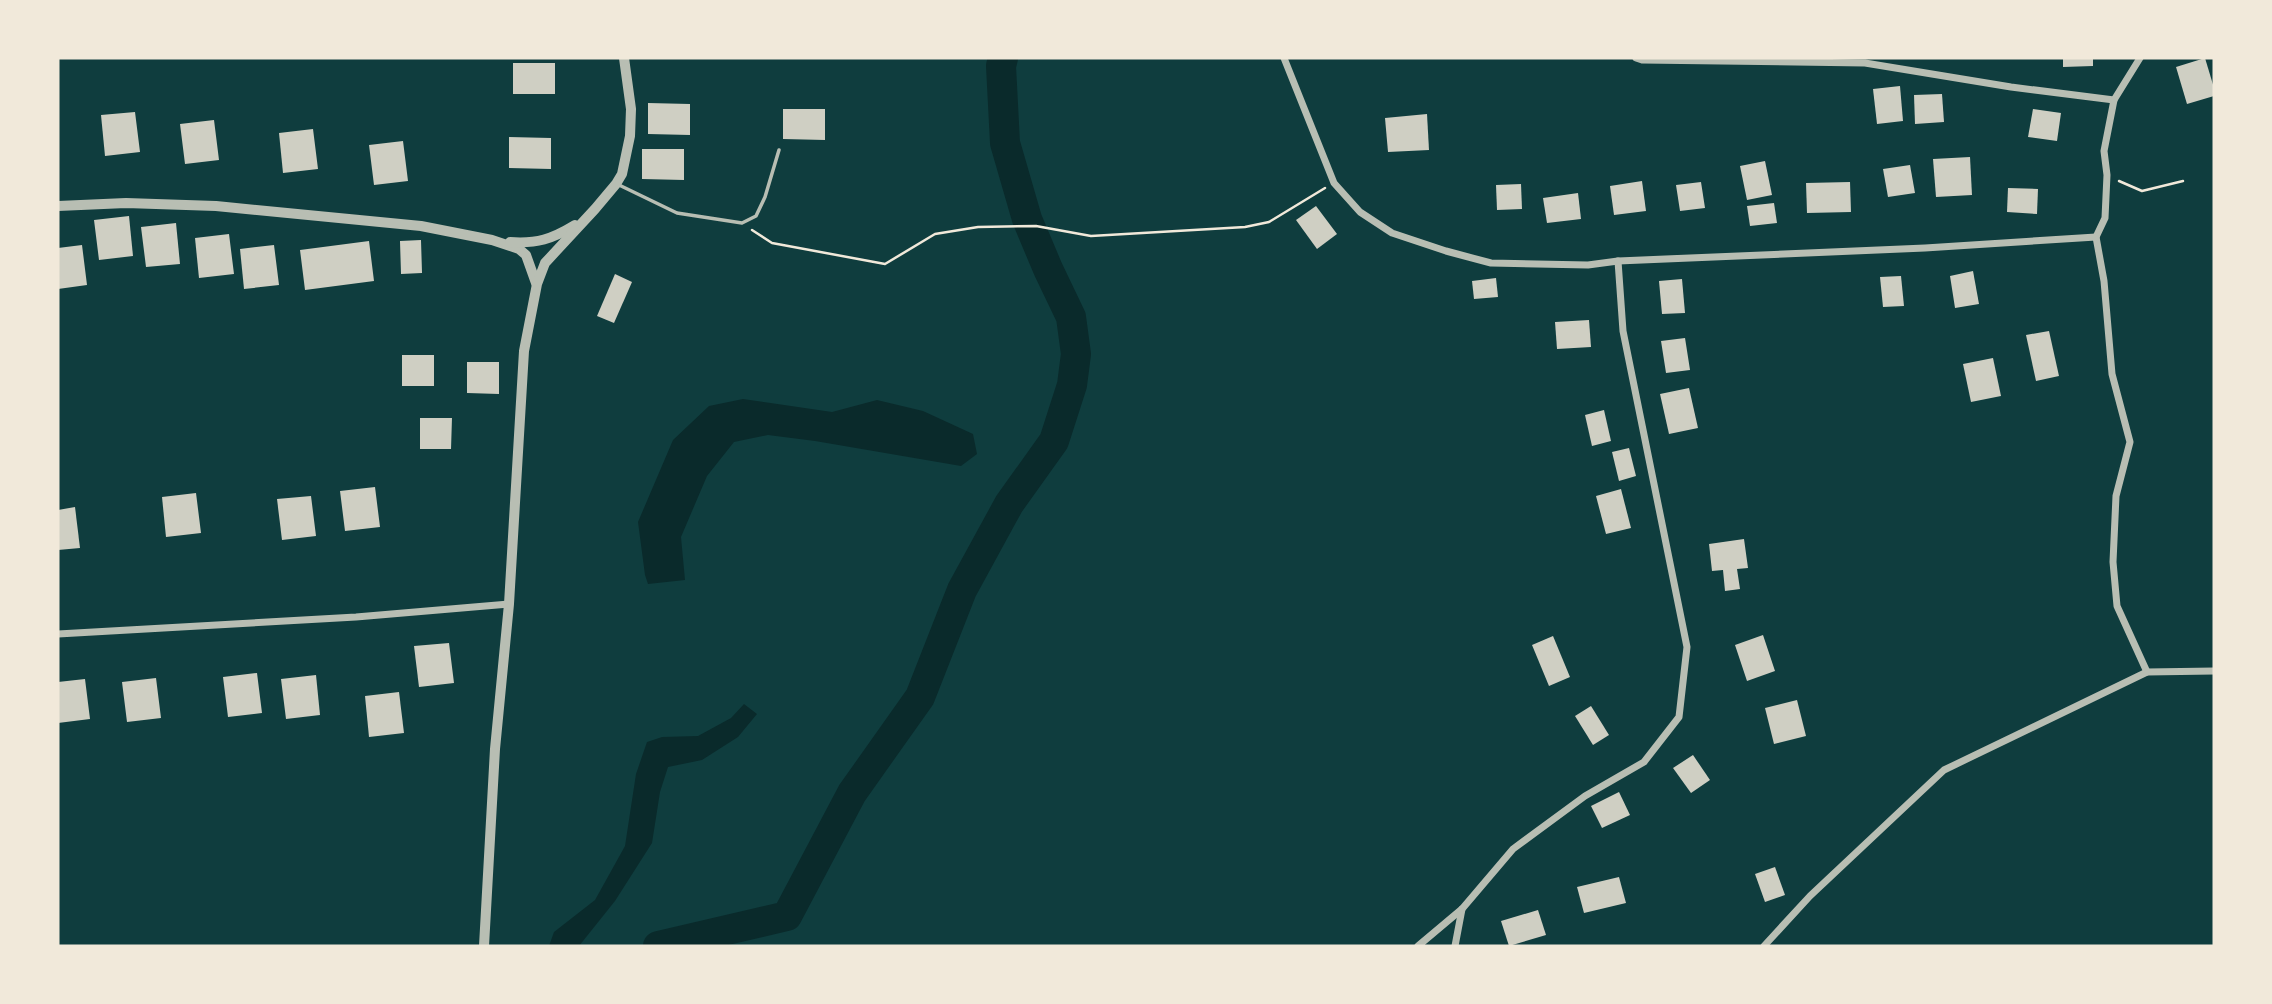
<svg xmlns="http://www.w3.org/2000/svg" width="2272" height="1004" font-family="Literata,serif">
	<rect width="100%" height="100%" fill="#0f3d3e"/>
	<g fill="#0a2a2b">
		<path d="M743 399 832 412 877 400 923 411 973 434 977 454 961 466 815 441 768 435 734 442 707 476 681 537 685 580 648 584 645 575 638 522 673 440 709 406Z"/>
		<path d="M744 704 757 714 738 737 702 760 668 767 660 792 652 843 615 901 579 946H549L554 932 595 900 625 846 636 774 647 742 662 737 698 736 731 718Z"/>
	</g>
	<g fill="none" stroke-linecap="round" stroke-linejoin="round">
		<path stroke="#0a2a2b" stroke-width="30" d="M658 946 787 916 852 793 920 697 962 590 1009 504 1054 441 1072 385 1076 354 1071 317 1048 269 1027 219 1005 143 1001 66 1003 58"/>
	</g>
	<g fill="#cfcfc3">
		<path d="M2063 58H2093V66L2063 67Z"/>
		<path d="M2205 58 2214 88V96L2187 104 2176 67Z"/>
		<rect x="513" y="63" width="42" height="31"/>
		<path d="M1900 86 1903 121 1877 124 1873 89Z"/>
		<path d="M1942 94 1944 122 1915 124 1914 95Z"/>
		<path d="M648 103 690 104V135L648 134Z"/>
		<path d="M783 109H825V140L783 139Z"/>
		<path d="M2033 109 2061 113 2057 141 2028 137Z"/>
		<path d="M135 112 140 152 105 156 101 115Z"/>
		<path d="M1427 114 1429 150 1388 152 1385 118Z"/>
		<path d="M214 120 219 160 185 164 180 124Z"/>
		<path d="M313 129 318 169 283 173 279 133Z"/>
		<path d="M509 137 551 138V169L509 168Z"/>
		<path d="M403 141 408 181 374 185 369 145Z"/>
		<path d="M642 149H684V180L642 179Z"/>
		<path d="M1970 157 1972 195 1936 197 1933 159Z"/>
		<path d="M1765 161 1772 195 1747 200 1740 166Z"/>
		<path d="M1910 165 1915 193 1888 197 1883 169Z"/>
		<path d="M1642 181 1646 211 1614 215 1610 186Z"/>
		<path d="M1701 182 1705 208 1680 211 1676 185Z"/>
		<path d="M1850 182 1851 212 1807 213 1806 183Z"/>
		<path d="M1521 184 1522 209 1497 210 1496 185Z"/>
		<path d="M2008 188 2038 189 2037 214 2007 212Z"/>
		<path d="M1578 193 1581 219 1547 223 1543 198Z"/>
		<path d="M1774 203 1777 223 1750 226 1747 206Z"/>
		<path d="M1316 206 1337 234 1317 249 1296 220Z"/>
		<path d="M129 216 133 256 99 260 94 220Z"/>
		<path d="M176 223 180 264 146 267 141 227Z"/>
		<path d="M229 234 234 274 199 278 195 238Z"/>
		<path d="M421 240 422 273 401 274 400 241Z"/>
		<path d="M369 241 374 281 305 290 300 250Z"/>
		<path d="M82 245 87 285 58 289V248Z"/>
		<path d="M274 245 279 285 244 289 240 249Z"/>
		<path d="M1973 271 1979 304 1955 308 1950 276Z"/>
		<path d="M615 274 632 282 614 323 597 316Z"/>
		<path d="M1901 276 1904 306 1883 307 1880 277Z"/>
		<path d="M1496 278 1498 297 1474 299 1472 281Z"/>
		<path d="M1682 279 1685 313 1662 314 1659 281Z"/>
		<path d="M1589 320 1591 347 1557 349 1555 322Z"/>
		<path d="M2049 331 2059 376 2036 381 2026 335Z"/>
		<path d="M1685 338 1690 370 1666 373 1661 341Z"/>
		<rect x="402" y="355" width="32" height="31"/>
		<path d="M1993 358 2001 396 1971 402 1963 364Z"/>
		<path d="M467 362H499V394L467 393Z"/>
		<path d="M1689 388 1698 428 1669 434 1660 394Z"/>
		<path d="M1604 410 1611 441 1592 446 1585 415Z"/>
		<path d="M420 418H452L451 449H420Z"/>
		<path d="M1629 448 1636 476 1619 481 1612 452Z"/>
		<path d="M375 487 380 527 345 531 340 491Z"/>
		<path d="M1621 489 1631 528 1606 534 1596 496Z"/>
		<path d="M196 493 201 533 166 537 162 497Z"/>
		<path d="M311 496 316 536 282 540 277 499Z"/>
		<path d="M75 507 80 548 58 550V510Z"/>
		<path d="M1744 539 1748 568 1737 569 1740 589 1725 591 1723 570 1712 571 1709 544Z"/>
		<path d="M1763 635 1775 671 1747 681 1735 645Z"/>
		<path d="M1553 636 1570 677 1549 686 1532 645Z"/>
		<path d="M449 643 454 683 419 687 414 646Z"/>
		<path d="M257 673 262 713 228 717 223 677Z"/>
		<path d="M316 675 320 715 286 719 281 679Z"/>
		<path d="M156 678 161 718 127 722 122 682Z"/>
		<path d="M85 679 90 719 58 723V682Z"/>
		<path d="M399 692 404 733 369 737 365 696Z"/>
		<path d="M1797 700 1806 736 1774 744 1765 708Z"/>
		<path d="M1591 706 1609 735 1593 745 1575 716Z"/>
		<path d="M1693 755 1710 780 1691 793 1673 768Z"/>
		<path d="M1619 792 1630 815 1602 828 1591 806Z"/>
		<path d="M1775 867 1785 895 1765 902 1755 874Z"/>
		<path d="M1619 877 1626 903 1584 913 1577 887Z"/>
		<path d="M1538 910 1546 935 1509 946 1501 921Z"/>
	</g>
	<g fill="none" stroke-linecap="round" stroke-linejoin="round">
		<g stroke="#f1e9da" stroke-width="2.5">
			<path d="M2119 181 2142 191 2183 181"/>
			<path d="M752 230 772 243 885 264 935 234 978 227 1036 226 1091 236 1245 227 1269 222 1325 188"/>
		</g>
		<path stroke="#b8beb3" stroke-width="3.5" d="M617 184 677 213 742 223 756 216 765 197 779 150"/>
		<g stroke="#b8beb3" stroke-width="7">
			<path d="M1284 58 1334 183 1360 212 1392 233 1446 251 1491 263 1588 265 1618 261 1925 248 2096 237"/>
			<path d="M1636 58 1642 60 1865 63 2011 87 2114 100"/>
			<path d="M2140 58 2114 100 2104 151 2107 175 2105 218 2096 237 2104 281 2112 374 2130 442 2116 496 2113 562 2117 606 2147 672"/>
			<path d="M58 634 356 617 509 604"/>
			<path d="M1418 946 1462 909 1513 849 1585 796 1644 762 1679 717 1687 647 1623 331 1618 261"/>
			<path d="M1455 946 1462 909"/>
			<path d="M1764 946 1810 896 1944 770 2147 672 2214 671"/>
		</g>
		<g stroke="#b8beb3" stroke-width="10">
			<path d="M58 206 126 203 216 206 421 226 492 240 519 249 526 255 536 283"/>
			<path d="M510 242C537 244 552 239 575 225"/>
			<path d="M484 946 495 749 509 604 524 351 537 284 545 263 595 209 616 184 622 174 630 136 631 109 624 58"/>
		</g>
	</g>
	<rect width="2272" height="1004" fill="none" stroke="#f1e9da" stroke-width="119"/>
</svg>
